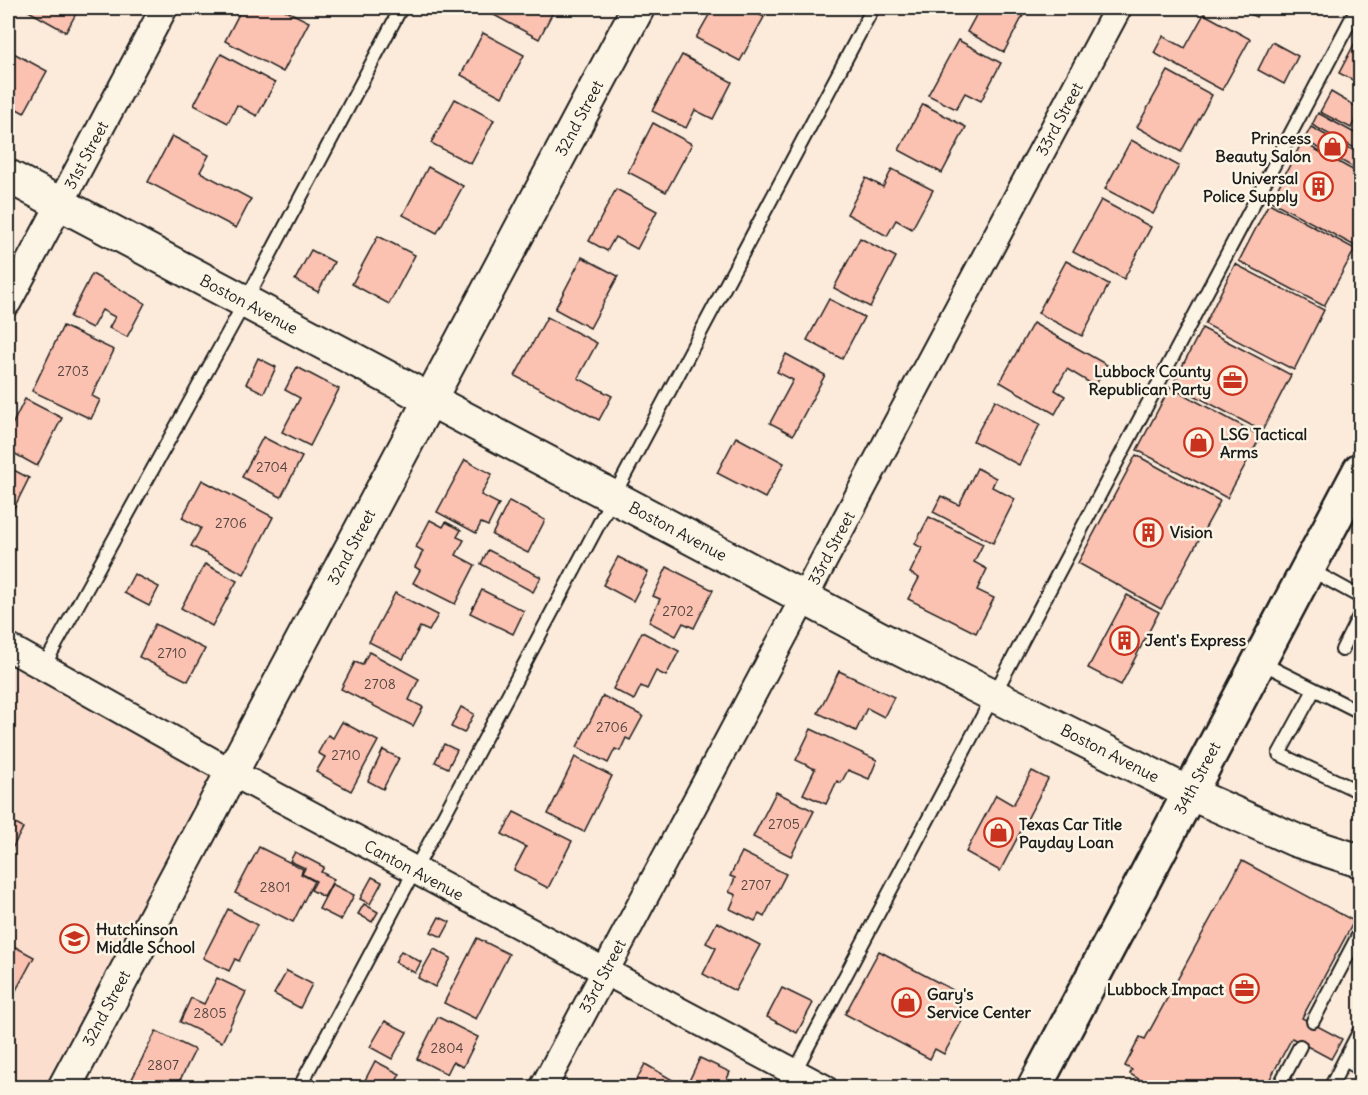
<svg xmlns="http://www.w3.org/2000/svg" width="1368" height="1095" font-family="Delius,sans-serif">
	<rect width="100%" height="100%" fill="#fcebdb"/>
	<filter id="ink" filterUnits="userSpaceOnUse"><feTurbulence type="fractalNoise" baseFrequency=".0167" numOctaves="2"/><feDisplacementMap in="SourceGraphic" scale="12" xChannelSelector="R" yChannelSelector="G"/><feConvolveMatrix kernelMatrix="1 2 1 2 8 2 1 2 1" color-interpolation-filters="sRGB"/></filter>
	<g filter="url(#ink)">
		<path fill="#fcdece" d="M8 651 231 772 64 1087H8Z"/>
		<g fill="#fbc1b1" stroke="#1c1c1c" stroke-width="1.5">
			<path d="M23 8H79L66 32Z"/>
			<path d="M242 8H281L309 22 283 72 225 41Z"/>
			<path d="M496 8H555L539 39 492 14Z"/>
			<path d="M713 8H745L764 17 740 61 696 38Z"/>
			<path d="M980 8H1027L1004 52 967 32Z"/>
			<path d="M1239 8H1261L1256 17Z"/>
			<path d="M1204 14 1250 39 1222 90 1154 53 1163 36 1185 48Z"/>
			<path d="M483 33 524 55 502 97 461 75Z"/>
			<path d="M1360 33V84L1339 73Z"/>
			<path d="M958 40 1001 63 981 101 965 93 956 109 928 95Z"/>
			<path d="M1272 42 1298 56 1284 84 1258 70Z"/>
			<path d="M8 50 47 71 24 113 8 104Z"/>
			<path d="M221 54 275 83 257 116 237 105 228 123 194 105Z"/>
			<path d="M682 55 732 82 713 119 695 110 686 128 652 111Z"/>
			<path d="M1168 71 1212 95 1181 152 1137 127Z"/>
			<path d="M1331 92 1360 109 1351 128 1320 112Z"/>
			<path d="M455 99 494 120 471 164 431 143Z"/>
			<path d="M923 104 966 127 942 173 899 150Z"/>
			<path d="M1318 113 1360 136V151L1312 125Z"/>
			<path d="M653 123 692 144 666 192 628 172Z"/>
			<path d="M1311 127 1360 154V171L1304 140Z"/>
			<path d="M172 136 209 155 200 172 251 199 236 228 148 182Z"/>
			<path d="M1131 140 1179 166 1153 214 1105 189Z"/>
			<path d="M1302 142 1360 174V237L1355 246 1271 201Z"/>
			<path d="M428 167 463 186 437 233 403 215Z"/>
			<path d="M892 169 933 190 912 229 896 220 887 236 847 214 866 178 883 187Z"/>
			<path d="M616 189 657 211 637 249 615 237 607 251 589 241Z"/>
			<path d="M1101 200 1151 227 1124 279 1073 252Z"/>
			<path d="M1269 203 1355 249 1324 306 1239 261Z"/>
			<path d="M378 236 415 255 389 304 352 284Z"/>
			<path d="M860 238 896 257 870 307 834 288Z"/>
			<path d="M311 250 334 262 318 292 295 280Z"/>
			<path d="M582 257 618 276 590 328 555 309Z"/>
			<path d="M1066 261 1109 284 1082 336 1038 313Z"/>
			<path d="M1235 264 1324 310 1294 370 1205 324Z"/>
			<path d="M92 274 145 303 127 337 109 328 115 317 102 310 92 328 70 317Z"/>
			<path d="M829 299 864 317 842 359 807 340Z"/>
			<path d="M547 317 597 343 578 378 612 396 599 420 515 376Z"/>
			<path d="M1033 323 1107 365 1095 386 1067 369 1055 390 1065 396 1055 414 1000 382Z"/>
			<path d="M63 326 114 350 92 396 100 400 91 419 32 391Z"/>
			<path d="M1202 328 1291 375 1262 431 1173 384Z"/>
			<path d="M786 354 825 375 793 435 770 423 793 380 777 372Z"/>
			<path d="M258 358 276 367 264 393 246 384Z"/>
			<path d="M297 367 339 389 310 446 282 432 300 398 285 390Z"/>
			<path d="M1170 387 1261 436 1227 498 1137 450Z"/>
			<path d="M25 399 62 418 37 466 8 450V433Z"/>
			<path d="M995 400 1040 424 1019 465 973 441Z"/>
			<path d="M263 437 302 457 281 497 242 477Z"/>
			<path d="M736 437 784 463 765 498 717 473Z"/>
			<path d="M1136 455 1220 501 1161 609 1078 563Z"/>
			<path d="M465 460 492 474 481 495 499 504 488 526 481 523 476 533 437 512Z"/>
			<path d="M8 467 29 478 8 520Z"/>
			<path d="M977 468 996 478 992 487 1015 499 993 543 933 512 941 496 959 505Z"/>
			<path d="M202 480 273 517 244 574 191 546 201 528 182 518Z"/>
			<path d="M509 501 545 520 528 553 492 535Z"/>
			<path d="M929 517 983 544 974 562 987 569 977 590 994 598 976 633 908 599 919 578 910 573 922 548 915 544Z"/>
			<path d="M430 520 443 527 446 522 461 530 457 537 464 540 456 555 475 565 455 604 413 583 420 570 415 567 423 551 416 547Z"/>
			<path d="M488 550 541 577 533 592 481 564Z"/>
			<path d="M618 557 648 572 633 601 603 585Z"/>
			<path d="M205 564 237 581 212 626 181 608Z"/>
			<path d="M667 567 713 590 694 628 683 623 676 636 649 622 660 599 653 596Z"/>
			<path d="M134 574 159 587 149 606 124 593Z"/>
			<path d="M482 590 524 611 513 634 470 613Z"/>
			<path d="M395 593 438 615 429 631 420 627 403 659 369 642Z"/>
			<path d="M1127 595 1159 612 1121 685 1088 668Z"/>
			<path d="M155 624 205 649 188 681 139 657Z"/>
			<path d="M642 632 679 651 666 676 656 671 647 689 641 686 634 700 613 689Z"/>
			<path d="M369 652 419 679 409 700 423 707 413 726 341 689 355 662 362 665Z"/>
			<path d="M839 671 894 697 884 717 867 708 856 731 818 713Z"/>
			<path d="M603 696 643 716 630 740 626 738 620 751 615 749 608 763 577 747Z"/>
			<path d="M461 707 474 714 464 733 451 727Z"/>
			<path d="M342 722 378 741 351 791 316 772 325 757 318 753 328 735 333 738Z"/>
			<path d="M811 729 877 760 869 779 848 770 841 783 837 781 826 804 803 794 815 769 796 760Z"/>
			<path d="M444 744 457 750 448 768 435 762Z"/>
			<path d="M383 750 399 758 383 789 368 781Z"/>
			<path d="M575 757 612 776 584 832 548 814Z"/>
			<path d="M1032 771 1048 779 1000 871 966 852 996 795 1013 805Z"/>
			<path d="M776 792 814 811 791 856 753 837Z"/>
			<path d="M8 801 15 805 8 817Z"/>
			<path d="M514 812 572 841 548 888 514 870 526 847 502 834Z"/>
			<path d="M8 820 23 828 8 856Z"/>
			<path d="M259 847 303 869 301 874 314 881 293 922 235 893Z"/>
			<path d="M295 852 324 867 321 872 334 879 324 897 311 890 316 881 302 874 305 868 290 861Z"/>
			<path d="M742 852 786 874 764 917 759 914 755 921 730 909 736 895 729 892 735 878 730 876Z"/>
			<path d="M1242 861 1354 921 1302 1018 1342 1039 1331 1059 1292 1038 1265 1088H1141L1144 1082 1130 1074 1132 1070 1125 1066 1140 1037 1145 1039Z"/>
			<path d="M372 877 382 882 370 904 360 899Z"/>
			<path d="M332 884 354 895 341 920 319 909Z"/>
			<path d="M364 904 378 912 372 922 358 914Z"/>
			<path d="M228 909 257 925 239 961 235 959 229 971 203 958Z"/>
			<path d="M439 917 450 922 442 937 431 932Z"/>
			<path d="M717 922 760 945 735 991 703 974 716 948 706 943Z"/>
			<path d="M477 938 509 954 476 1019 444 1003Z"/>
			<path d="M8 943 34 957 8 1005Z"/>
			<path d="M434 949 451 958 435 987 418 978Z"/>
			<path d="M401 951 421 962 415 973 395 962Z"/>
			<path d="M879 951 964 996 956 1010 965 1015 944 1054 935 1049 930 1059 845 1014Z"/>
			<path d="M287 971 312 984 300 1008 274 994Z"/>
			<path d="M217 978 246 992 222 1042 180 1022 191 998 204 1004Z"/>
			<path d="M782 988 813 1003 797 1033 767 1017Z"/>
			<path d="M438 1017 478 1037 463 1067 453 1062 447 1074 417 1059Z"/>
			<path d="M385 1021 407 1032 392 1059 370 1047Z"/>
			<path d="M156 1031 195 1050 176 1088H149L132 1079Z"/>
			<path d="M700 1058 730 1072 723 1088H697L688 1083Z"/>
			<path d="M375 1061 400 1074 395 1083 404 1088H361Z"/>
			<path d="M645 1064 676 1082 673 1088H632Z"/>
		</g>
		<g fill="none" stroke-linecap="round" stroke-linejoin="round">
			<defs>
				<g id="service">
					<path d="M1309 569 1360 597"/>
					<path d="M1342 650 1360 614"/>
					<path d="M1260 662 1360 712"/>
					<path d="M44 666 245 302 401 8"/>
					<path d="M1314 690 1279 754 1360 792"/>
					<path d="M1313 1021 1360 932"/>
					<path d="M1345 1060 1360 1069"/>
					<path d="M299 1088 873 8"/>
					<path d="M786 1088 1357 8"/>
					<path d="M1278 1088 1300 1046"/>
					<path d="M1330 1088 1360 1030"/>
				</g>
				<g id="minor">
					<path d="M8 302 164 8"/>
					<path d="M8 647 231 772 824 1088"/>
					<path d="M543 1088 1118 8"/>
				</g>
				<g id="tertiary">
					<path d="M8 176 891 644 1189 793 1295 840 1360 861"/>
					<path d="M64 1088 638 8"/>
				</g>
				<path id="secondary" d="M1034 1088 1360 470"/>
			</defs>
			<use href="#service" stroke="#1c1c1c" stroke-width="16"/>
			<use href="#minor" stroke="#1c1c1c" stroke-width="30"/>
			<use href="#tertiary" stroke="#1c1c1c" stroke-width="36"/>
			<use href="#secondary" stroke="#1c1c1c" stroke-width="38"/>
			<use href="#service" stroke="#fcf5e5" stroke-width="12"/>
			<use href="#minor" stroke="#fcf5e5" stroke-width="26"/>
			<use href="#tertiary" stroke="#fcf5e5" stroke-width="32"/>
			<use href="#secondary" stroke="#fcf5e5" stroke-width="33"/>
		</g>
	</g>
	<defs>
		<symbol id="shop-ring" viewBox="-11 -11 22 22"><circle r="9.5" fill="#fcf5e5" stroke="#c8321e" stroke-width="1.5"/><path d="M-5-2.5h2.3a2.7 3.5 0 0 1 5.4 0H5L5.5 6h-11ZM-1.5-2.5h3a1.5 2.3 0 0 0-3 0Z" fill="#c8321e"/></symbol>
		<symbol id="building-ring" viewBox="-11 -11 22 22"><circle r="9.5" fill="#fcf5e5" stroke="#c8321e" stroke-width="1.5"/><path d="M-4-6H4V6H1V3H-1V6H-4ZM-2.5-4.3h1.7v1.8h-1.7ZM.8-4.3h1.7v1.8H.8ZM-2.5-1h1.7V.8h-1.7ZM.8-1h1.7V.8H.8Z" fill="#c8321e"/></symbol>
		<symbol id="office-ring" viewBox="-11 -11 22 22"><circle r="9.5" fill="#fcf5e5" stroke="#c8321e" stroke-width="1.5"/><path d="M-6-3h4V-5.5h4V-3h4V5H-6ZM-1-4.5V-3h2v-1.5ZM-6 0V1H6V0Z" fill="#c8321e"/></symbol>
		<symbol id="school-ring" viewBox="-11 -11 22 22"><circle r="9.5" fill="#fcf5e5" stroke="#c8321e" stroke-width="1.5"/><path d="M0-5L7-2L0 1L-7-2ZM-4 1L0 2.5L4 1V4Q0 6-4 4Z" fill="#c8321e"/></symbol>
	</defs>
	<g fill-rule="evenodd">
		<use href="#shop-ring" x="1316" y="130" width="33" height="33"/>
		<use href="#building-ring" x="1302" y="170" width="33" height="33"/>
		<use href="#office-ring" x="1216" y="364" width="33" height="33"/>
		<use href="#shop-ring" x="1182" y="426" width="33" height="33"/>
		<use href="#building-ring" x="1132" y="516" width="33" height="33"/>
		<use href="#building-ring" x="1108" y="624" width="33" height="33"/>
		<use href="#shop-ring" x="982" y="816" width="33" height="33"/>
		<use href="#school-ring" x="58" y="922" width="33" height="33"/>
		<use href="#office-ring" x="1228" y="972" width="33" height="33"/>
		<use href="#shop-ring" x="890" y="986" width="33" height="33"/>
	</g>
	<g text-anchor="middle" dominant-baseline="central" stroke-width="5" stroke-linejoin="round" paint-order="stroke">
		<g font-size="14" fill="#544541">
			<text x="73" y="371">2703</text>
			<text x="272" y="467">2704</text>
			<text x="231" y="523">2706</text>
			<text x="678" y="611">2702</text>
			<text x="172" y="653">2710</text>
			<text x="380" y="684">2708</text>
			<text x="612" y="727">2706</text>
			<text x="346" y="755">2710</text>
			<text x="784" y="824">2705</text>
			<text x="756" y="885">2707</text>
			<text x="275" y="887">2801</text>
			<text x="210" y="1013">2805</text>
			<text x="447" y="1048">2804</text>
			<text x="163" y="1065">2807</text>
		</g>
		<g font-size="16" fill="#1c1c1c" stroke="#fcf5e5">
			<text transform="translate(579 118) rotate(-62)">32nd Street</text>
			<text transform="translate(1059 119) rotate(-62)">33rd Street</text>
			<text transform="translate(86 155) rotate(-62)">31st Street</text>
			<text transform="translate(249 304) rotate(28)">Boston Avenue</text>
			<text transform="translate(678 531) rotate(28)">Boston Avenue</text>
			<text transform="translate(351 547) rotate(-62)">32nd Street</text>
			<text transform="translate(831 548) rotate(-62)">33rd Street</text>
			<text transform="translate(1110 753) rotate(27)">Boston Avenue</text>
			<text transform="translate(1197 778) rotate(-62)">34th Street</text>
			<text transform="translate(414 870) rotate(28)">Canton Avenue</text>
			<text transform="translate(602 976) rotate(-62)">33rd Street</text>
			<text transform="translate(106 1008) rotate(-62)">32nd Street</text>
		</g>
		<g font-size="16" font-weight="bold" fill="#1c1c1c" stroke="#fcf5e5" text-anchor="start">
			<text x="1311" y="138" text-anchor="end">Princess<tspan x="1311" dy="18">Beauty Salon</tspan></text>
			<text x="1298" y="178" text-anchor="end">Universal<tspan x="1298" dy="18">Police Supply</tspan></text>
			<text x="1211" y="371" text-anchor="end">Lubbock County<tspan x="1211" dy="18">Republican Party</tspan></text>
			<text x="1220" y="434">LSG Tactical<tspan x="1220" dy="18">Arms</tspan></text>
			<text x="1170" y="532">Vision</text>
			<text x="1145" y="640">Jent's Express</text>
			<text x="1019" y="824">Texas Car Title<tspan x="1019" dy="18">Payday Loan</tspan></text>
			<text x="96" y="929">Hutchinson<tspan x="96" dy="18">Middle School</tspan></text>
			<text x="1224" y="989" text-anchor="end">Lubbock Impact</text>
			<text x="927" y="994">Gary's<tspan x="927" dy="18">Service Center</tspan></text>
		</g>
	</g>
	<rect width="1368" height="1095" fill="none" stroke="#fcf5e5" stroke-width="30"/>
	<rect x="15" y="15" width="1338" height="1065" fill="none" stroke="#1c1c1c" stroke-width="2" filter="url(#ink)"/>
</svg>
